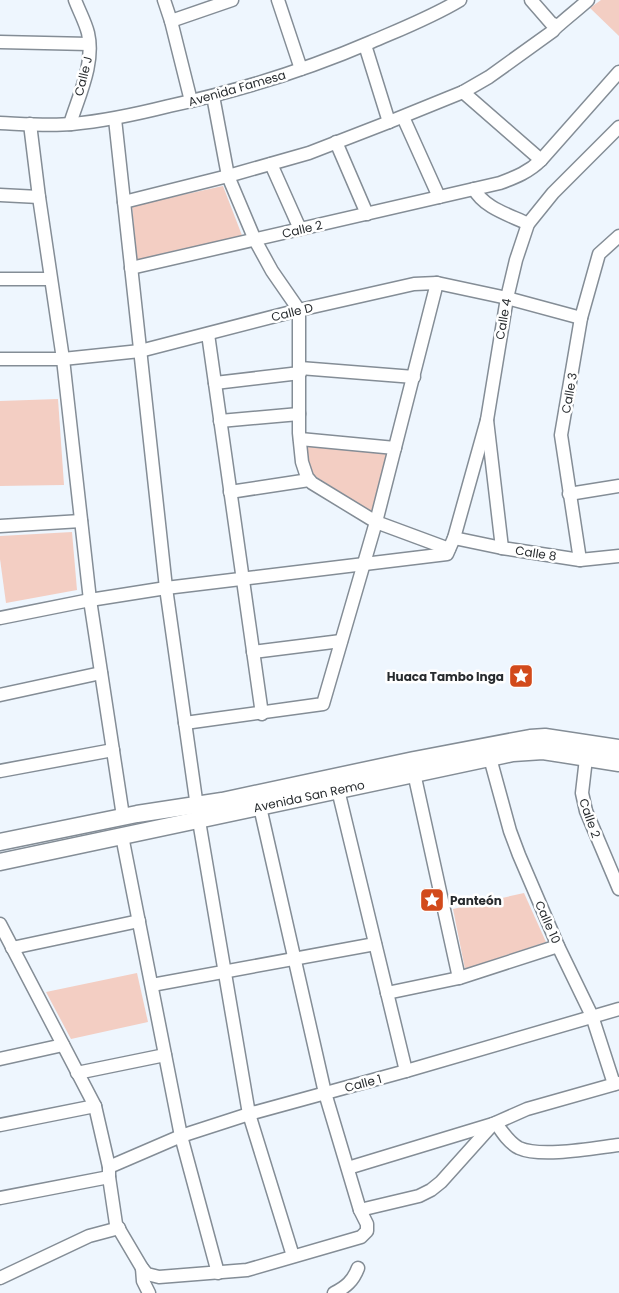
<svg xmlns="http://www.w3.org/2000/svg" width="619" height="1293" font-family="Poppins,sans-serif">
	<rect width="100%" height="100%" fill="#eef6fe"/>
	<g fill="#f3cec3">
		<path d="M601 0H619V36L590 8Z"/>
		<path d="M223 186 243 238 181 249 137 260 132 206Z"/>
		<path d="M58 399 64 485 0 486V401Z"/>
		<path d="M305 442 389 451 374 513 310 473 307 462Z"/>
		<path d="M72 532 77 590 6 603 0 559V536Z"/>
		<path d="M524 893 546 942 465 969 453 909Z"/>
		<path d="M137 973 148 1022 71 1039 46 992Z"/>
	</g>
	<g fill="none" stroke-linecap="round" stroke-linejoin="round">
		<defs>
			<g id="minor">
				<path d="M164 0 171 21 191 101"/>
				<path d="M278 0 301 69"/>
				<path d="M531 0 551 23 556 25"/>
				<path d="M171 21 232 0"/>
				<path d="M0 42 89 44"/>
				<path d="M365 45 389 122"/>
				<path d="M463 92 541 160"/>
				<path d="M213 96 228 176 255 240 272 271 299 310V433L302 462 307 477 312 483 376 522 449 549"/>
				<path d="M403 117 439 197"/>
				<path d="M115 119 166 588 199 821 249 1114 293 1256"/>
				<path d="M0 123C24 124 48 126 72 124 105 121 137 114 169 106 238 91 306 70 371 42 401 29 432 17 460 0"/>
				<path d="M30 124 39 197 63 359 90 600 123 816"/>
				<path d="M70 124C79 95 95 63 88 33 85 21 79 11 75 0"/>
				<path d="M336 142 367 214"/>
				<path d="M271 164 300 229"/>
				<path d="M474 189C484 208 510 215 528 224"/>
				<path d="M0 195 39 197"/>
				<path d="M124 202 228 176 309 153 389 122 463 92 489 77 553 31C556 26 581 7 588 0"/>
				<path d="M131 268 500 183C516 177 529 172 541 160L619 72"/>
				<path d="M0 279H50"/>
				<path d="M208 334 262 714"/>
				<path d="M0 359H63L140 351 299 310 414 284 437 283 507 298 581 318"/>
				<path d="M300 368 414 377"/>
				<path d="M215 383 300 373"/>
				<path d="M220 421 299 414"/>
				<path d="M300 439 395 448"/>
				<path d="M230 492 309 480"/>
				<path d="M569 494 619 486"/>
				<path d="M0 526 81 521"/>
				<path d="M454 538 502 548 580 560 619 556"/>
				<path d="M502 548 487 420 507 298 516 260 528 224 553 193 619 127"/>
				<path d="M580 560 561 435 581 318 599 254 619 236"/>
				<path d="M0 618 90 600 166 588 447 554 454 538 487 420"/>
				<path d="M253 652 341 641"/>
				<path d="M0 695 101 673"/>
				<path d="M185 723 323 704 376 522 437 283"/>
				<path d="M587 750 582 793 586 811 619 889"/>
				<path d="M490 758 510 831 519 855 558 946 592 1016 614 1084"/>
				<path d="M0 771 113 750"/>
				<path d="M414 773 459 978"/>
				<path d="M338 790 406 1071"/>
				<path d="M122 836 181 1136 218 1273"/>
				<path d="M0 924 95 1106 109 1167V1177L116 1224 142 1268 147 1274 159 1277 247 1270 361 1237 367 1231V1224L360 1210 325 1093 260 807"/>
				<path d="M12 948 139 921"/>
				<path d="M152 985 375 944"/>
				<path d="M387 993 459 978 558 946"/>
				<path d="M0 1059 63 1045"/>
				<path d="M77 1073 165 1055"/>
				<path d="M496 1123C502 1132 509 1143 519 1148 541 1158 594 1148 619 1145"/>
				<path d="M0 1125 95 1106"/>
				<path d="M109 1167 181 1136 249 1114 406 1071 619 1009"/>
				<path d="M348 1168 493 1124 527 1109 619 1083"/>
				<path d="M0 1198 109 1177"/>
				<path d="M360 1210 419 1196 431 1190 441 1182 493 1124"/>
				<path d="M142 1268 143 1281 149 1293"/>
				<path d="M0 1278 89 1236 119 1228"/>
				<path d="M334 1293C346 1287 353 1281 358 1268"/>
			</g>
			<g id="major">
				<path d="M0 842 137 814 222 801 414 760 530 738 545 737 619 748"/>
				<path d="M0 862 513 753 543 751 619 763"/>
			</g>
		</defs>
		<use href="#minor" stroke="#848d96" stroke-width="15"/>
		<use href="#major" stroke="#848d96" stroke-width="19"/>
		<use href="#minor" stroke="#fff" stroke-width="12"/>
		<use href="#major" stroke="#fff" stroke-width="16"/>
	</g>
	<defs>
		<symbol id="sight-square" viewBox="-11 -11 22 22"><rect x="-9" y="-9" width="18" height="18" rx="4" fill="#d24a1b" stroke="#fff"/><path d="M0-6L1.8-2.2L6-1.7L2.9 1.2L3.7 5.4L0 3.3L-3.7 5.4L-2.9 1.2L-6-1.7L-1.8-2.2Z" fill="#fff"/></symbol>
	</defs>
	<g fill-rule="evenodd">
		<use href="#sight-square" x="507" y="662" width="28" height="28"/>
		<use href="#sight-square" x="418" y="886" width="28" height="28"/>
	</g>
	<g text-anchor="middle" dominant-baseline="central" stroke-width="5" stroke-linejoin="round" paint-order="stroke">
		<g font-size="12" fill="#272b2e" stroke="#fff">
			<text transform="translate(83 76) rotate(-76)">Calle J</text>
			<text transform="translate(237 88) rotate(-16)">Avenida Famesa</text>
			<text transform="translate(302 229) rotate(-13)">Calle 2</text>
			<text transform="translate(292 312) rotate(-14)">Calle D</text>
			<text transform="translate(503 319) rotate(-80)">Calle 4</text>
			<text transform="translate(569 393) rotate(-80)">Calle 3</text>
			<text transform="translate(536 553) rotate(9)">Calle 8</text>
			<text transform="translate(309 796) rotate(-12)">Avenida San Remo</text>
			<text transform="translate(590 818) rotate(71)">Calle 2</text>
			<text transform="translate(548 922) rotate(66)">Calle 10</text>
			<text transform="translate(363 1083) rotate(-15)">Calle 1</text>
		</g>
		<g font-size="12" font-weight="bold" fill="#272b2e" stroke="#fff" text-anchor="end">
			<text x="504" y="676">Huaca Tambo Inga</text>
			<text x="450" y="900" text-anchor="start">Panteón</text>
		</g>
	</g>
</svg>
